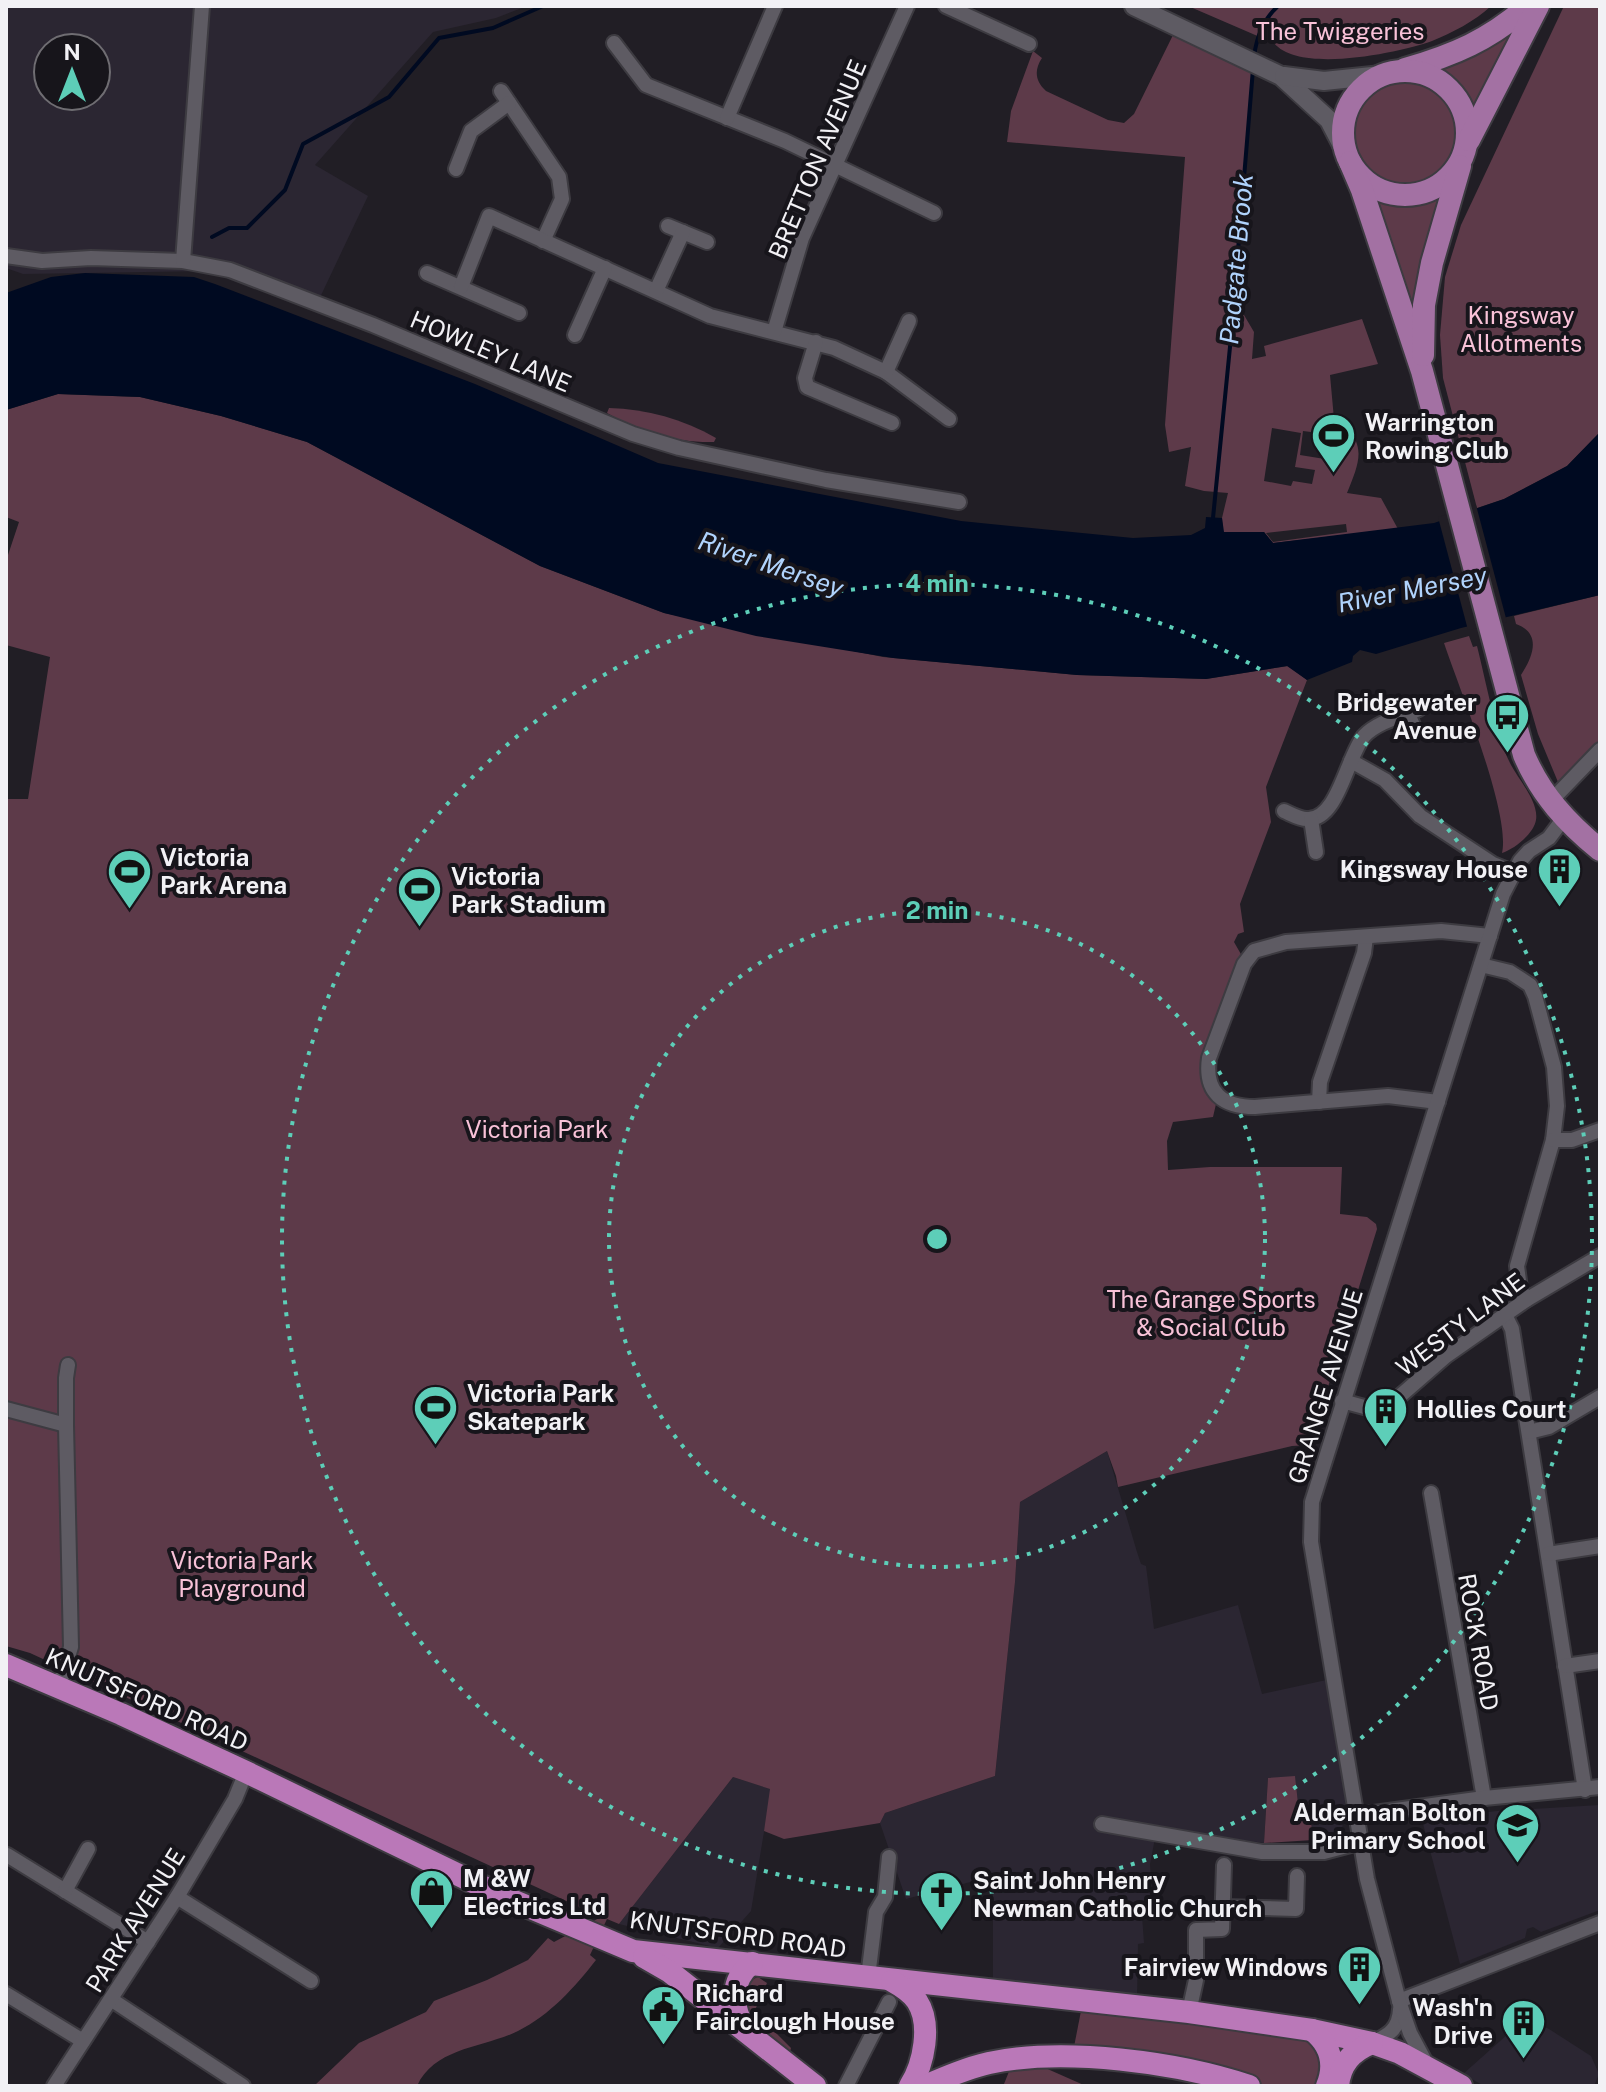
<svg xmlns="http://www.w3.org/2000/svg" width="1606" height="2092" font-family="'Public Sans',sans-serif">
	<rect width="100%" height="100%" fill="#211e25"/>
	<g fill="#2b2632" fill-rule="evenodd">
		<path d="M6 6H527L496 18 433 32 315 165 368 196 315 308 207 271 23 274 6 268ZM48 48H96V96H48Z"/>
		<path d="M1107 1451 1137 1552 1141 1564 1146 1566 1154 1629 1238 1605 1262 1694 1331 1679 1346 1797 1341 1838 1313 1840 1309 1803H1298L1295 1777 1268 1778 1264 1843 1157 1828 1150 1864 1152 1897 1141 1902 1144 1943 1138 1944 1137 1999 993 1991V1876L906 1899 880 1823 885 1813 995 1776 1015 1582 1020 1502Z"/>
		<path d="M733 1777 771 1789 751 1911 718 1948 619 1924Z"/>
		<path d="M1600 1805V1910L1541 1932 1533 1927 1527 1929 1525 1938 1460 1964 1422 1820 1497 1811Z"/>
		<path d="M1526 2018 1549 2029 1591 2056 1599 2074 1594 2086H1484L1463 2074Z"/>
	</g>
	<g fill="#5d3a49" fill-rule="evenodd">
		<path d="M1188 6H1491C1475 21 1452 33 1432 41 1398 53 1299 74 1274 43Z"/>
		<path d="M1564 6H1600V432L1567 466 1504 499 1477 508 1443 378 1440 335 1445 277 1461 225Z"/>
		<path d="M1533 7 1474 110 1463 93 1437 68Z"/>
		<path d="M1174 33 1252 72 1234 298 1254 332 1252 359 1266 356 1264 346 1362 319 1378 364 1330 375 1334 419C1369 441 1360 461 1347 493L1381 498 1398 529 1273 543 1264 532H1223L1222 518 1228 493 1204 491 1185 486 1191 447 1169 452 1165 425 1185 157 1007 142 1011 111 1033 51 1042 58C1034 70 1035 81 1046 91L1108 120 1124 123 1134 114ZM1272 428 1301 433 1295 467 1315 470 1312 484 1293 481 1291 486 1264 481ZM1303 431 1335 435 1331 460 1300 455ZM1346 524 1347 532 1273 542 1266 533Z"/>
		<circle cx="1405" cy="133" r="51"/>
		<path d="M1446 192 1418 328 1375 197C1402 204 1420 205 1446 192Z"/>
		<path d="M58 394 140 397 221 416 307 442 540 566 664 613 883 657 1077 675 1206 679 1288 666 1307 680 1266 787 1271 822 1240 904 1244 932 1238 934 1234 942 1242 956 1200 1072 1202 1083 1216 1104 1213 1117 1173 1122 1167 1141 1168 1170 1210 1167H1342L1340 1214 1367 1217 1376 1224 1377 1229 1310 1445 1292 1446 1118 1487 1116 1476 1107 1451 1020 1502 1015 1582 995 1776 885 1813 880 1823 784 1839 764 1831 770 1789 733 1777 619 1924 607 1919 590 1955 596 1960C575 1987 550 2015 518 2031 484 2048 435 2047 417 2086H314L359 2043 426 2012 434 2001 487 1980 528 1960 548 1938 554 1942 601 1917 30 1653 6 1646V799H28L50 657 6 645V561L19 522 6 517V410Z"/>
		<path d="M609 408C647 409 683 419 716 438L714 442C676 443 640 432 607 413Z"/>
		<path d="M1600 595V744L1558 782 1538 734 1521 675C1532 658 1543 634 1516 624L1514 616Z"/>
		<path d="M1469 636 1473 647 1477 646C1486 681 1495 733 1511 765 1519 780 1539 802 1536 820 1534 833 1515 849 1502 853 1511 814 1459 688 1444 643Z"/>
		<path d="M1295 1776 1298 1803H1309L1313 1840 1264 1843 1268 1778Z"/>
		<path d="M758 1977 767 1983 751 2019 770 2021 769 2026 791 2048 790 2052 753 2026 742 2004 749 1981Z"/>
		<path d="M1081 2011 1312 2030 1327 2086H1249L1072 2057Z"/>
		<path d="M1043 2067 1086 2086H967L1004 2084 1010 2069Z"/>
	</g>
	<path fill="#000a21" d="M85 273 194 277 215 284 475 384 658 463 961 521 1133 538 1191 535 1205 528 1206 517 1222 518 1224 532H1264L1273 543 1434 523 1504 499 1567 466 1600 432V595L1461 628 1376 654 1360 650 1353 656 1352 662 1307 680 1287 666 1206 679 1077 675 893 658 756 636 664 613 540 566 307 442 221 416 140 397 58 394 6 410V293L51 277Z"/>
	<path fill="#211e25" d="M1476 505 1507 622 1468 630 1438 517Z"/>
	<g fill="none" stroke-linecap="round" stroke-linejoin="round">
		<g stroke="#000a21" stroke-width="4">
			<path d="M1254 56C1257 36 1263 20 1278 6"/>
			<path d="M212 237 229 228H247L285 190 303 144 389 97 439 38 493 28 543 6"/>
			<path d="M1213 518 1230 347 1253 69"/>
		</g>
		<defs>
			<g id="minor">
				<path d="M946 6 1029 44"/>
				<path d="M614 43 646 85 785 141 934 213"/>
				<path d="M501 91 559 177 562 199 543 241"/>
				<path d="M727 118 775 6"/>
				<path d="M456 169 471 131 509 103"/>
				<path d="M668 226 707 242"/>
				<path d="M6 256 42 261 91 258 183 261 230 270 373 325 633 434 679 448 826 480 959 502"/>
				<path d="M183 261 202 6"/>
				<path d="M427 273 519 313"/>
				<path d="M461 287 489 216 710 316 834 348 886 372 949 419"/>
				<path d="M656 291 683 232"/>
				<path d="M774 332 802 238 907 6"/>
				<path d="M575 335 605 268"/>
				<path d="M816 342 805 378 807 387 892 423"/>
				<path d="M886 372 909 321"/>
				<path d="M1408 714 1416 732"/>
				<path d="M1351 761 1385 780 1420 816 1493 864 1513 872"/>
				<path d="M1550 802 1600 750"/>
				<path d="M1284 811C1291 814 1299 819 1307 819 1338 821 1347 756 1364 736 1377 722 1402 716 1419 709"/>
				<path d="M1311 819 1316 852"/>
				<path d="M1481 965 1510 972 1530 985 1535 996 1554 1067 1557 1106 1553 1140 1517 1266 1520 1288 1526 1300"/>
				<path d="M1319 1102 1320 1082 1364 953 1366 937"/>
				<path d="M1438 1102 1388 1096 1255 1107C1223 1107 1204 1093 1209 1058L1244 964 1254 951 1286 942 1441 931 1490 936"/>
				<path d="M1553 1140H1572L1600 1130"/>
				<path d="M1505 1315 1512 1329 1585 1790"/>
				<path d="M1342 1401 1368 1408 1392 1403 1446 1356 1526 1300 1600 1256"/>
				<path d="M6 1409 66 1425"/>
				<path d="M1529 1432 1549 1427 1600 1397"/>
				<path d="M1431 1493 1484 1798"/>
				<path d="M1548 1554 1600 1546"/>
				<path d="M1565 1666 1600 1661"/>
				<path d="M59 1686 71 1647 66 1425V1378L68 1365"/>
				<path d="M1359 1815 1484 1798 1600 1787"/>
				<path d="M1102 1824 1262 1852H1324L1362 1842"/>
				<path d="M7 1855 148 1942"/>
				<path d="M65 1891 88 1849"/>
				<path d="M177 1897 311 1981"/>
				<path d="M1222 1907 1296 1909 1297 1876"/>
				<path d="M868 1977 876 1912 885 1897 889 1857"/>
				<path d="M6 1994 83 2041"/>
				<path d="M112 2000 243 2086"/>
				<path d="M1399 2001 1600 1923"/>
				<path d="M1189 2012 1196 1980V1930L1222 1929 1224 1865"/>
				<path d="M1372 2043C1389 2035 1399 2029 1400 2009"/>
				<path d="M1427 2065 1410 2033 1399 2001 1367 1879 1311 1542 1312 1502 1503 894 1520 861 1529 851 1549 838 1564 818"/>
				<path d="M54 2086 177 1897 235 1799 246 1772"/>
				<path d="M846 2086 889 2002"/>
			</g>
			<g id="tertiary">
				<path d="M1134 6 1281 76 1329 120 1344 149"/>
				<path d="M1284 76 1324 81 1382 75"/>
			</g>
			<g id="primary">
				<path d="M1405 69C1454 55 1489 40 1528 6"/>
				<circle cx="1405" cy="133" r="62"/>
				<path d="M1469 140 1538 6"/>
				<path d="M1350 162 1362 190 1422 371 1524 755C1541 795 1567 823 1600 850"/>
				<path d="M1423 355 1424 305 1432 263 1460 166"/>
			</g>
			<g id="trunk">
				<path d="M6 1665 121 1714 246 1772 500 1895 633 1951 1189 2012 1312 2030 1372 2043 1400 2053 1461 2086"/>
				<path d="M644 1957 670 1972 815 2086"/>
				<path d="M892 1981C901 1986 911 1992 917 2001 932 2024 924 2064 910 2086"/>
				<path d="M745 2029C731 2007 730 1980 752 1963"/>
				<path d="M1312 2030C1330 2044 1336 2064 1327 2086"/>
				<path d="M925 2086C946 2077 967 2068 989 2063 1064 2047 1177 2062 1249 2086"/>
				<path d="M1338 2086C1340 2064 1352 2051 1372 2043"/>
			</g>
		</defs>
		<use href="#minor" stroke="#3d3b41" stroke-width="18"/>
		<use href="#tertiary" stroke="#3d3b41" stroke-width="22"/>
		<use href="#primary" stroke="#3d3b41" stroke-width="26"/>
		<use href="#trunk" stroke="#3d3b41" stroke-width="26"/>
		<use href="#minor" stroke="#5e5b63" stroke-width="14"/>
		<use href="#tertiary" stroke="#5e5b63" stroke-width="18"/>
		<use href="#primary" stroke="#a371a3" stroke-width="22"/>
		<use href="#trunk" stroke="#ba78b8" stroke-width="22"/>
	</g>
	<g fill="none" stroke="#5dceb8" stroke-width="4" stroke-dasharray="4 8">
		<circle cx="937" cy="1239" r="328"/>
		<circle cx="937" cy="1239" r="655"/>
	</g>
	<defs>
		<symbol id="stadium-pin" viewBox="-11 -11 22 30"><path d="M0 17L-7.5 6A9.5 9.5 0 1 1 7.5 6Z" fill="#5dceb8" stroke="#17151b"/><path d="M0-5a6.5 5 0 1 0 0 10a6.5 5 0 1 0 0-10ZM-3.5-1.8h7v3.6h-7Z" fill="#111"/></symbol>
		<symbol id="bus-pin" viewBox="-11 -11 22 30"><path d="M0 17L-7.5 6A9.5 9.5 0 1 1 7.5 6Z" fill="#5dceb8" stroke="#17151b"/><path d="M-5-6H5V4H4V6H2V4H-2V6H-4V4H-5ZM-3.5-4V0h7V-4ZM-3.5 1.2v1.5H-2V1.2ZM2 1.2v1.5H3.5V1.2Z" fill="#111"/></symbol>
		<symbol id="building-pin" viewBox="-11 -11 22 30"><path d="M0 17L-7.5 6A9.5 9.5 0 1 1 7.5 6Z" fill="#5dceb8" stroke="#17151b"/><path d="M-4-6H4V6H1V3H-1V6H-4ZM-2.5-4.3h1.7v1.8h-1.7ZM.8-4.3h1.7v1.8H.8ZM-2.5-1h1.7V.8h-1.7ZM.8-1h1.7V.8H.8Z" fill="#111"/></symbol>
		<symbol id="school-pin" viewBox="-11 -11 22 30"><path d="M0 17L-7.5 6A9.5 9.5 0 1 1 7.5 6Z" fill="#5dceb8" stroke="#17151b"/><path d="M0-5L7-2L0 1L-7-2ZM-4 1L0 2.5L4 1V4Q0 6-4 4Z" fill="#111"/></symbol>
		<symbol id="shop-pin" viewBox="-11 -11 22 30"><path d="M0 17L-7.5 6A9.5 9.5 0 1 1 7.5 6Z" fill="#5dceb8" stroke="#17151b"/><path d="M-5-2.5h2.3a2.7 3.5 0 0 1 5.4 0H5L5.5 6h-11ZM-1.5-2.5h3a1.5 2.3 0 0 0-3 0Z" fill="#111"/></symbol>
		<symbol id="church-pin" viewBox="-11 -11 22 30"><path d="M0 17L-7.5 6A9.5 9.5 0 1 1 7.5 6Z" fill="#5dceb8" stroke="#17151b"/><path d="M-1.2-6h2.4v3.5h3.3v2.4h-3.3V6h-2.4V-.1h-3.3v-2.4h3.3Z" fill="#111"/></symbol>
		<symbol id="civic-pin" viewBox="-11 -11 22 30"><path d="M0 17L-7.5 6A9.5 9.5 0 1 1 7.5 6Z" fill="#5dceb8" stroke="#17151b"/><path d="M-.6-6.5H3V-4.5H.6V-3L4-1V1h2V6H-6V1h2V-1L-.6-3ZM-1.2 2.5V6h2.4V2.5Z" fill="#111"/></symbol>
	</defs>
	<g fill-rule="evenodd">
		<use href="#stadium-pin" x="1308" y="410" width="51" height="69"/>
		<use href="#bus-pin" x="1482" y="690" width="51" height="69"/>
		<use href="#building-pin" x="1534" y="844" width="51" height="69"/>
		<use href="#stadium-pin" x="104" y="846" width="51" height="69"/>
		<use href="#stadium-pin" x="394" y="864" width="51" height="69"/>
		<use href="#stadium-pin" x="410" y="1382" width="51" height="69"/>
		<use href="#building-pin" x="1360" y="1384" width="51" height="69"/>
		<use href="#school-pin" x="1492" y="1800" width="51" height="69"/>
		<use href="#shop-pin" x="406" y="1866" width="51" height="69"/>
		<use href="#church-pin" x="916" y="1868" width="51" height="69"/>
		<use href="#building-pin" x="1334" y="1942" width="51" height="69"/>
		<use href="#civic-pin" x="638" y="1982" width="51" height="69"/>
		<use href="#building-pin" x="1498" y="1996" width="51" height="69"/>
	</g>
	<g text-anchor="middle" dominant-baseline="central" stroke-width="8" stroke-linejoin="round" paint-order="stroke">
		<g font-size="24" fill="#f9c2d8" stroke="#17151b">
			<text x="1340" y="31">The Twiggeries</text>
			<text x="1521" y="315">Kingsway<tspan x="1521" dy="28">Allotments</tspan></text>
			<text x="537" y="1129">Victoria Park</text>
			<text x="1211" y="1299">The Grange Sports<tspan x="1211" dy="28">&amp; Social Club</tspan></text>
			<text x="242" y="1560">Victoria Park<tspan x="242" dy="28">Playground</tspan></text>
		</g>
		<g font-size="24" fill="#f2f1f5" stroke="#17151b">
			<text transform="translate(817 159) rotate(-67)">BRETTON AVENUE</text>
			<text transform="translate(491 351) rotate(23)">HOWLEY LANE</text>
			<text transform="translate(1460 1324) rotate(-37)">WESTY LANE</text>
			<text transform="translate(1325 1386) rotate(-73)">GRANGE AVENUE</text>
			<text transform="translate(1479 1642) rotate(80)">ROCK ROAD</text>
			<text transform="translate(147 1699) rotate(24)">KNUTSFORD ROAD</text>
			<text transform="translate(135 1920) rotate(-58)">PARK AVENUE</text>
			<text transform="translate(738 1934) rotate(8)">KNUTSFORD ROAD</text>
		</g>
		<g font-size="24" font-weight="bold" fill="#f2f1f5" stroke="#17151b" text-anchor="start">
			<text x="1365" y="422">Warrington<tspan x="1365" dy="28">Rowing Club</tspan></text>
			<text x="1477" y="702" text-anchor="end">Bridgewater<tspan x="1477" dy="28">Avenue</tspan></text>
			<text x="160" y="857">Victoria<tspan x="160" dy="28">Park Arena</tspan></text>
			<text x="1528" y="869" text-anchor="end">Kingsway House</text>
			<text x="451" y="876">Victoria<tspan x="451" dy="28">Park Stadium</tspan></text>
			<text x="467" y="1393">Victoria Park<tspan x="467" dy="28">Skatepark</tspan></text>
			<text x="1416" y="1409">Hollies Court</text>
			<text x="1486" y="1812" text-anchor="end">Alderman Bolton<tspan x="1486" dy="28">Primary School</tspan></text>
			<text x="463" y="1878">M &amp;W<tspan x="463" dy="28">Electrics Ltd</tspan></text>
			<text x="973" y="1880">Saint John Henry<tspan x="973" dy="28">Newman Catholic Church</tspan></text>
			<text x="1328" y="1967" text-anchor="end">Fairview Windows</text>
			<text x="695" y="1993">Richard<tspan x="695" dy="28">Fairclough House</tspan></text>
			<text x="1493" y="2007" text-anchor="end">Wash'n<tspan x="1493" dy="28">Drive</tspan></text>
		</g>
		<g font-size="26" font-style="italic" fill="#b0d3fc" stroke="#17151b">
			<text transform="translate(1236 259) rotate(-85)">Padgate Brook</text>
			<text transform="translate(771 564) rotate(19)">River Mersey</text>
			<text transform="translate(1412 589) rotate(-11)">River Mersey</text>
		</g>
	</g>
	<circle cx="937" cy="1239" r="12" fill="#5dceb8" stroke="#17151b" stroke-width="4"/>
	<g font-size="24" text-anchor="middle" font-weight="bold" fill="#5dceb8" stroke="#17151b" stroke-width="8" stroke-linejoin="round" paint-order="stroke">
		<text x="937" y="592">4 min</text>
		<text x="937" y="919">2 min</text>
	</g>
	<rect width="1606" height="2092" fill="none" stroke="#f2f1f5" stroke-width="16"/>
	<g transform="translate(72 72)"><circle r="38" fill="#17151b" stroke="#6f6d72" stroke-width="2"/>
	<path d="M0-6L14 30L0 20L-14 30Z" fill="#5dceb8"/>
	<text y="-12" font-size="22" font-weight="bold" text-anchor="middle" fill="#f2f1f5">N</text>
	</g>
</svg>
